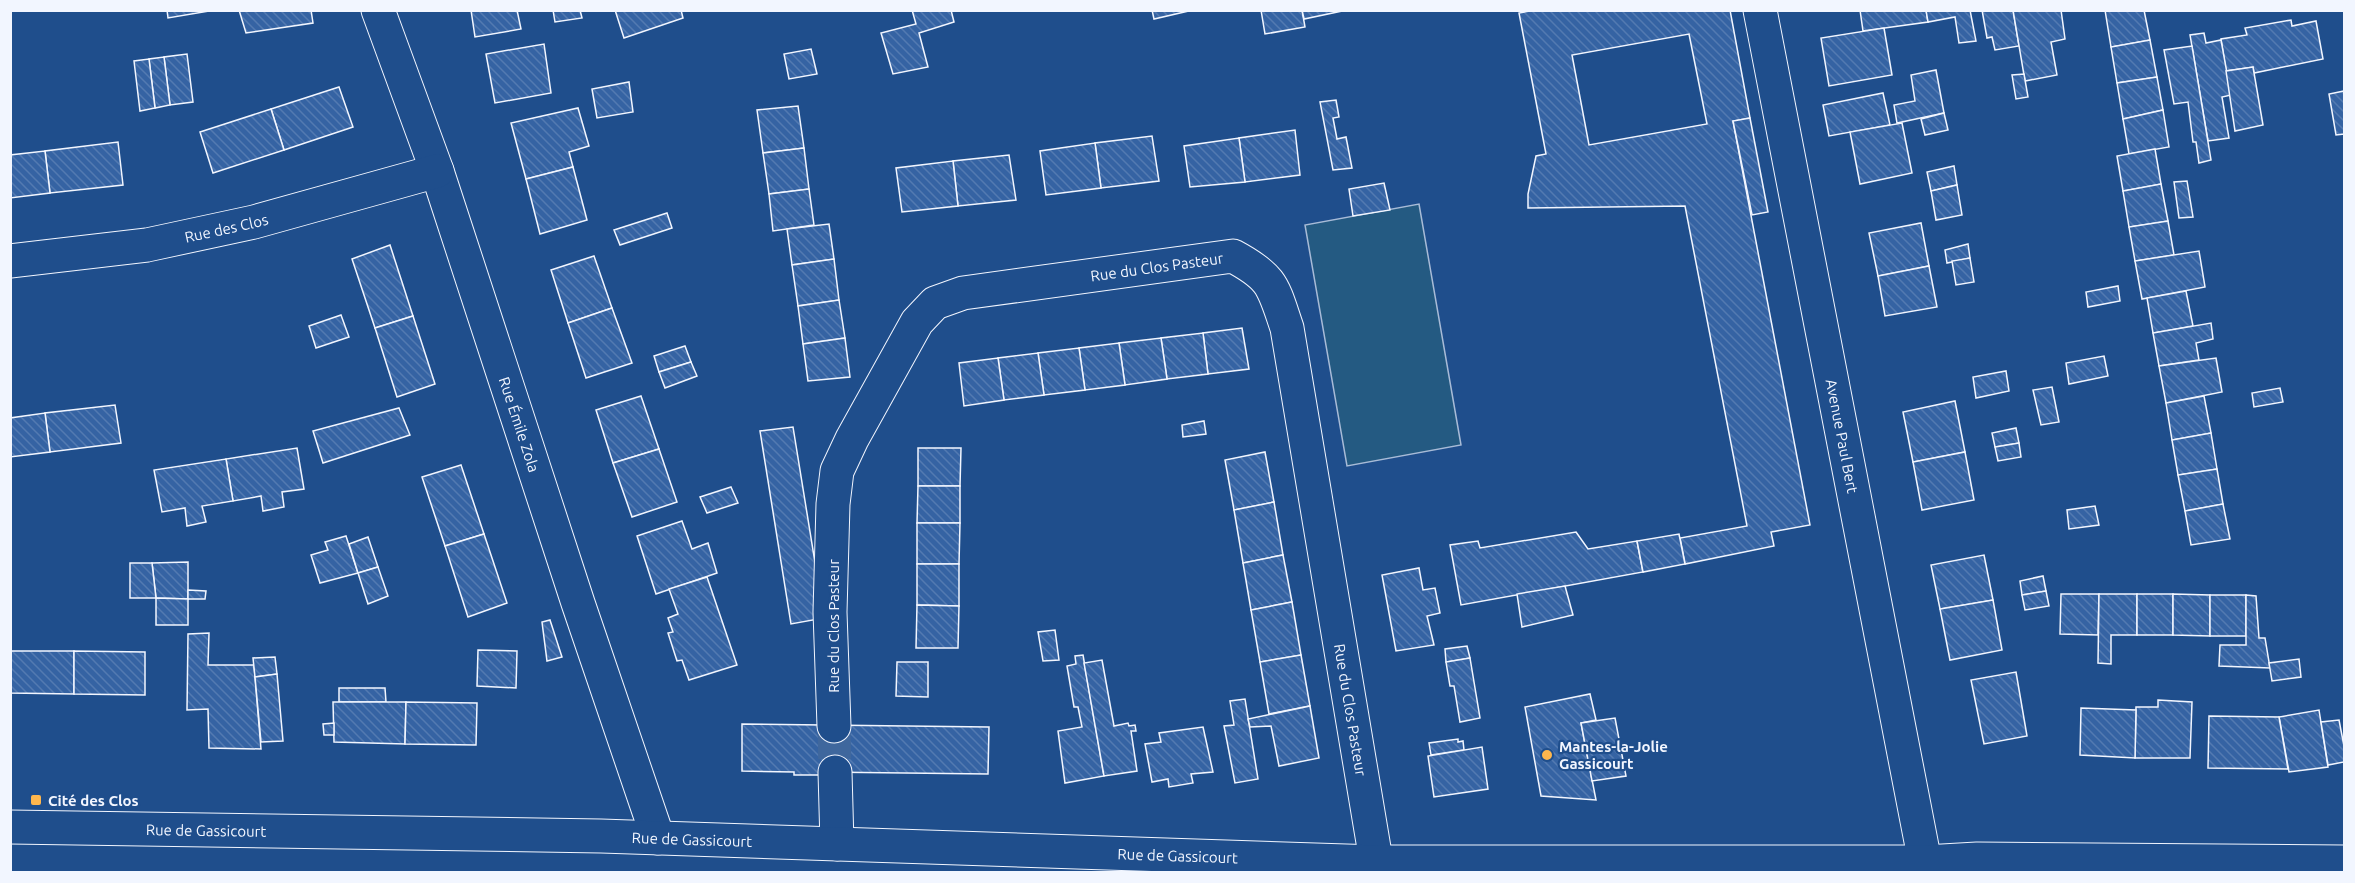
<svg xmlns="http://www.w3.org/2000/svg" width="2355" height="883" font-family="Ubuntu,sans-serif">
	<defs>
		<pattern id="building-back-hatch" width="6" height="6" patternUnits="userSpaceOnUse" patternTransform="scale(1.5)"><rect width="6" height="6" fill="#3563a3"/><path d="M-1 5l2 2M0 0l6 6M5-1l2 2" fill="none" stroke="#537ab1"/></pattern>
	</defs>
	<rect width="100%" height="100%" fill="#1f4e8c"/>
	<path fill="#245a82" stroke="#a8bbd7" stroke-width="1.5" d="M1419 204 1461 445 1347 466 1305 225Z"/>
	<g fill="url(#building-back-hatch)" stroke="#f2f6ff" stroke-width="1.5" fill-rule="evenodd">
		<path d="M167 10H215L168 18Z"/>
		<path d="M239 10H311L313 23 246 33Z"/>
		<path d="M471 10H517L521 29 475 37Z"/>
		<path d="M553 10H580L582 18 555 22Z"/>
		<path d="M615 10H681L683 18 624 38Z"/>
		<path d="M912 10H951L954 22 919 33 928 67 893 74 881 33 916 24Z"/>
		<path d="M1152 10H1193L1154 19Z"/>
		<path d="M1261 10H1302L1305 27 1265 34Z"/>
		<path d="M1302 10H1347L1304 19Z"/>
		<path d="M1535 10H1730L1750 118 1733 121 1810 525 1771 532 1774 546 1685 564 1680 538 1747 526 1685 206 1528 208V194L1536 156 1546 154 1519 13ZM1689 34 1707 124 1589 145 1572 55Z"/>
		<path d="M1860 10H1926L1928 22 1863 31Z"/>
		<path d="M1926 10H1970L1976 41 1959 43 1955 17 1928 22Z"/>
		<path d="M1982 10H2013L2019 46 1995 50 1992 37 1987 38Z"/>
		<path d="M2013 10H2061L2065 39 2051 42 2057 75 2025 81Z"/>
		<path d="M2105 10H2144L2150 40 2111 47Z"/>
		<path d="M2291 20 2292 26 2316 21 2323 59 2254 73 2253 67 2226 71 2221 39 2247 35 2245 28Z"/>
		<path d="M1884 28 1892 75 1829 86 1821 38Z"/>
		<path d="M2204 33 2206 43 2221 40 2231 95 2222 97 2229 138 2208 141 2190 35Z"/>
		<path d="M2150 40 2157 77 2117 83 2111 47Z"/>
		<path d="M544 44 551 93 495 103 486 54Z"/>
		<path d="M2192 46 2211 160 2199 163 2196 142H2193L2188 102 2174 104 2164 50Z"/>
		<path d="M811 49 817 74 789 79 784 54Z"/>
		<path d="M187 54 193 102 170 105 164 57Z"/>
		<path d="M164 57 170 105 155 108 149 59Z"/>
		<path d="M149 59 155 108 140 111 134 61Z"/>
		<path d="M2253 67 2263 125 2235 131 2226 71Z"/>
		<path d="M1936 70 1944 113 1897 123 1894 105 1915 101 1911 75Z"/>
		<path d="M2024 74 2028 97 2016 99 2012 75Z"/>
		<path d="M2157 77 2163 110 2123 119 2117 83Z"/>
		<path d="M629 82 633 112 597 118 592 89Z"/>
		<path d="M339 87 353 127 284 150 271 109Z"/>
		<path d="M2344 91V134L2336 135 2329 94Z"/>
		<path d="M1883 93 1890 125 1829 136 1823 105Z"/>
		<path d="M1336 100 1339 117 1333 118 1337 139 1346 137 1352 168 1333 170 1320 102Z"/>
		<path d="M798 106 804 148 763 153 757 110Z"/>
		<path d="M578 108 589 146 569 152 573 167 526 179 511 123Z"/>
		<path d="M271 109 284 150 213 173 200 132Z"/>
		<path d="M2163 110 2169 147 2129 154 2123 119Z"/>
		<path d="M1944 113 1948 130 1925 135 1921 119Z"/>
		<path d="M1750 118 1768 212 1752 215 1733 121Z"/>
		<path d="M1902 123 1912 173 1860 184 1850 132Z"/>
		<path d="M1295 130 1300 175 1245 182 1239 138Z"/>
		<path d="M1152 136 1159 181 1101 188 1095 143Z"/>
		<path d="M1239 138 1245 182 1190 187 1184 146Z"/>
		<path d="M118 142 123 185 50 193 45 151Z"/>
		<path d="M1095 143 1101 188 1046 195 1040 151Z"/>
		<path d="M804 148 809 189 769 194 763 153Z"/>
		<path d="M2155 149 2161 184 2123 191 2117 156Z"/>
		<path d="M45 151 50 193 10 198V155Z"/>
		<path d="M1009 155 1016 200 958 206 953 161Z"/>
		<path d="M953 161 958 206 902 212 896 168Z"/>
		<path d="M1954 166 1957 185 1931 191 1927 172Z"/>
		<path d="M573 167 587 220 540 234 526 179Z"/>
		<path d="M2187 181 2193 217 2179 218 2174 182Z"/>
		<path d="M1384 183 1390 210 1353 216 1349 189Z"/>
		<path d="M2161 184 2168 221 2129 227 2123 191Z"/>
		<path d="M1957 185 1962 215 1936 220 1931 191Z"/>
		<path d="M809 189 814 225 773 231 769 194Z"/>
		<path d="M667 213 672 228 620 245 614 230Z"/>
		<path d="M2168 221 2174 255 2135 261 2129 227Z"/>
		<path d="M1921 223 1929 266 1878 276 1869 233Z"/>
		<path d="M829 224 834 259 792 265 787 229Z"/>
		<path d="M1968 244 1970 258 1947 263 1945 250Z"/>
		<path d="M390 245 413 316 375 328 352 259Z"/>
		<path d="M2199 251 2205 287 2142 299 2135 261Z"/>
		<path d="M594 256 612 308 568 323 551 270Z"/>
		<path d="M1970 258 1974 282 1956 285 1952 261Z"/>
		<path d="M834 259 839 300 798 306 792 265Z"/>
		<path d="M1929 266 1937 307 1885 316 1878 276Z"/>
		<path d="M2118 286 2120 301 2088 307 2086 292Z"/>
		<path d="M2186 291 2193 326 2153 333 2147 298Z"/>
		<path d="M839 300 845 338 803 344 798 306Z"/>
		<path d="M612 308 632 363 586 378 568 323Z"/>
		<path d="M341 315 349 337 316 348 309 326Z"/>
		<path d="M413 316 435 384 397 397 375 328Z"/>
		<path d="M2211 323 2213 339 2196 343 2199 360 2159 366 2153 333Z"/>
		<path d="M1242 328 1249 369 1208 374 1203 333Z"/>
		<path d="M1203 333 1208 374 1167 379 1161 338Z"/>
		<path d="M845 338 850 377 808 381 803 344Z"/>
		<path d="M1161 338 1167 379 1125 385 1119 343Z"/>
		<path d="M1119 343 1125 385 1085 390 1079 348Z"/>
		<path d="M685 346 691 362 659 372 654 356Z"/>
		<path d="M1079 348 1085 390 1044 395 1038 353Z"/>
		<path d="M1038 353 1044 395 1004 400 998 358Z"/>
		<path d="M2104 356 2108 376 2069 384 2066 363Z"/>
		<path d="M998 358 1004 400 964 406 959 363Z"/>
		<path d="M2216 358 2222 392 2166 403 2159 366Z"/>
		<path d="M691 362 697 376 665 388 659 372Z"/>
		<path d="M2006 371 2009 391 1976 398 1973 377Z"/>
		<path d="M2052 387 2059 422 2041 425 2033 390Z"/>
		<path d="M2280 388 2283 402 2254 407 2252 393Z"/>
		<path d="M641 396 659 449 613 463 596 410Z"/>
		<path d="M2204 396 2211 433 2172 440 2166 403Z"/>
		<path d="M1955 401 1965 452 1913 462 1903 412Z"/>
		<path d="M115 405 121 443 50 452 45 413Z"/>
		<path d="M399 408 410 435 323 463 313 431Z"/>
		<path d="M45 413 50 452 10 457V418Z"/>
		<path d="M1204 421 1206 434 1183 437 1182 425Z"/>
		<path d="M793 427 824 618 791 624 760 431Z"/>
		<path d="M2016 428 2019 443 1995 447 1992 433Z"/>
		<path d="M2211 433 2217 469 2178 475 2172 440Z"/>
		<path d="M2019 443 2021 457 1998 461 1995 447Z"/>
		<path d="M297 448 304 489 282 492 284 507 263 511 261 496 233 501 226 459Z"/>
		<path d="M918 448H961L960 486H918Z"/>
		<path d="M659 449 677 502 632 517 613 463Z"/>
		<path d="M1265 452 1274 502 1234 510 1225 460Z"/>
		<path d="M1965 452 1974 500 1922 510 1913 462Z"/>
		<path d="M226 459 233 501 202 506 206 522 187 526 185 508 162 512 154 470Z"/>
		<path d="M461 465 484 534 445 546 422 477Z"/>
		<path d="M2217 469 2223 504 2185 511 2178 475Z"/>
		<path d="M918 486H960V523H917Z"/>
		<path d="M731 487 738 503 707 513 700 497Z"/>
		<path d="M1274 502 1283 555 1243 563 1234 510Z"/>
		<path d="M2223 504 2230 539 2191 545 2185 511Z"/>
		<path d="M2095 506 2099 525 2069 529 2067 510Z"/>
		<path d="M682 521 692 549 708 543 717 573 656 594 637 536Z"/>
		<path d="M917 523H960L959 564H917Z"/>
		<path d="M1576 532 1588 549 1637 541 1643 572 1461 605 1450 545 1478 541 1480 548Z"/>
		<path d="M484 534 507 603 468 617 445 546Z"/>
		<path d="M1679 534 1685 564 1643 572 1637 541Z"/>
		<path d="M346 536 358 573 320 583 311 555 328 550 325 542Z"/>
		<path d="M368 537 378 567 358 573 349 544Z"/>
		<path d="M1283 555 1292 602 1251 610 1243 563Z"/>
		<path d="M1984 555 1993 600 1940 609 1931 565Z"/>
		<path d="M188 562V599L156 598 152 563Z"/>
		<path d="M130 563H152L156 598H130Z"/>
		<path d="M917 564H959V606L917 605Z"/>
		<path d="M378 567 388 596 368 604 358 573Z"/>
		<path d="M1419 568 1423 590 1435 588 1440 613 1427 616 1434 645 1396 651 1382 575Z"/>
		<path d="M2043 576 2046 591 2022 595 2020 581Z"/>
		<path d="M707 577 737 665 689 680 682 660 677 661 668 633 673 632 668 618 678 614 669 589Z"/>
		<path d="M1565 586 1573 615 1522 627 1517 594Z"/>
		<path d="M188 590 206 591 205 599H188Z"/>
		<path d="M2046 591 2049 606 2025 610 2022 595Z"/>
		<path d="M2061 594H2099L2098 635 2060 634Z"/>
		<path d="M2099 594H2137V635H2111V664L2098 663Z"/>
		<rect x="2137" y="594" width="36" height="41"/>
		<path d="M2173 594 2210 595V636L2173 635Z"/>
		<rect x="2210" y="595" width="36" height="41"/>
		<path d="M2246 595 2256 596 2259 638H2265L2270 668 2219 666 2220 645H2246Z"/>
		<path d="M156 598 188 599V625H156Z"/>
		<path d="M1993 600 2002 650 1950 660 1940 609Z"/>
		<path d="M1292 602 1301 655 1260 662 1251 610Z"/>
		<path d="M917 605 959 606 958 648H916Z"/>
		<path d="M550 620 562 657 547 661 542 622Z"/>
		<path d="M1055 630 1059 660 1043 661 1038 632Z"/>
		<path d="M209 633 208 665H254L261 749 209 748 208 709 187 710 188 634Z"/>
		<path d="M1467 646 1470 658 1446 662 1445 649Z"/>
		<path d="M478 650 517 651 516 688 477 686Z"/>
		<path d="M10 651H74V694L10 693Z"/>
		<path d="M74 651 145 652V695L74 694Z"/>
		<path d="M1083 655 1104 776 1065 783 1058 731 1082 727 1078 707H1074L1067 666 1076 664 1075 656Z"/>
		<path d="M1301 655 1310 706 1269 714 1260 662Z"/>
		<path d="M275 657 277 674 255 677 253 658Z"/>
		<path d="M1470 658 1480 718 1460 722 1454 686H1450L1446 662Z"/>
		<path d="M2299 659 2301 677 2272 681 2269 663Z"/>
		<path d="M1102 660 1114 726 1128 723 1129 726 1135 725 1136 731H1131L1137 771 1104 776 1084 663Z"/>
		<path d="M897 662H928V697L896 696Z"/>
		<path d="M2016 672 2027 736 1984 744 1971 680Z"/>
		<path d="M277 674 283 741 261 742 255 677Z"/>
		<path d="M339 688H385L386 702H339Z"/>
		<path d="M1590 694 1596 720 1581 723 1596 800 1541 796 1525 707Z"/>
		<path d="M1245 699 1258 779 1235 783 1224 726 1234 725 1230 701Z"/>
		<path d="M2158 700 2192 702 2190 758H2135L2136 707H2158Z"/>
		<path d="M333 702H406L405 744 334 742Z"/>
		<path d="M406 702 477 703 476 745 405 744Z"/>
		<path d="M1310 706 1319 758 1279 766 1271 726 1250 727 1248 719Z"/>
		<path d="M2081 708 2136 710 2135 758 2080 755Z"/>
		<path d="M2319 710 2328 767 2289 772 2279 717Z"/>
		<path d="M2209 716 2279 717 2288 769 2208 768Z"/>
		<path d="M1615 718 1626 776 1592 781 1581 723Z"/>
		<path d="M2339 720 2344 746V762L2328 765 2321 722Z"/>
		<path d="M334 723V735H324L323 724Z"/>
		<path d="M742 724 989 727 988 774 821 772V775H794V772L742 771Z"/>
		<path d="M1203 727 1213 772 1191 774 1193 783 1169 787 1168 779 1152 782 1145 744 1161 742 1159 733Z"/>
		<path d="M1458 739V742L1463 741 1464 750 1431 755 1429 743Z"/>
		<path d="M1482 747 1488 789 1434 797 1428 756Z"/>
	</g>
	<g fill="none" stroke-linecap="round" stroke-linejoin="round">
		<path stroke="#3f679d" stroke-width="33" stroke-dasharray="33 16" stroke-linecap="butt" d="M834 726 835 772"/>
		<defs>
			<g id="minor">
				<path id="s1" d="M378 10 437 171 578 603 658 838"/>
				<path id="s2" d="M1760 10 1925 862"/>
				<path id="s3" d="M10 261 147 245 254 222 437 171"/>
				<path id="s4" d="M834 726 830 612 833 504 837 471 852 439 917 322 935 303 963 293 1233 256C1274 278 1273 287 1287 328L1378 872"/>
				<path d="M835 772 837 844"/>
				<path id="s5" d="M10 827 601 836 1377 862H1925L1977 859 2344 862"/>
			</g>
		</defs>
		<use href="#minor" stroke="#f2f6ff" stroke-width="35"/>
		<use href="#minor" stroke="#1f4e8c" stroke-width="33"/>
	</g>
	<g fill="#ffb74d" stroke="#1f4e8c" stroke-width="2">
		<circle cx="1547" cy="755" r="6"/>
		<rect x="30" y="794" width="12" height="12" rx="3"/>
	</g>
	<g text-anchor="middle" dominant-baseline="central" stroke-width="4.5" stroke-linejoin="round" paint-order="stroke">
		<g font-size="15" fill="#f2f6ff" stroke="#1f4e8c">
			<text stroke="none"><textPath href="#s3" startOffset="219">Rue des Clos</textPath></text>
			<text stroke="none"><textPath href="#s4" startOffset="676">Rue du Clos Pasteur</textPath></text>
			<text stroke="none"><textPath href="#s1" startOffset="438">Rue Émile Zola</textPath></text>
			<text stroke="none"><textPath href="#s2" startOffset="434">Avenue Paul Bert</textPath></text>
			<text transform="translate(833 626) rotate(-90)">Rue du Clos Pasteur</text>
			<text stroke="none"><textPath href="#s4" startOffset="1234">Rue du Clos Pasteur</textPath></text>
			<text stroke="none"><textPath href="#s5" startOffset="196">Rue de Gassicourt</textPath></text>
			<text stroke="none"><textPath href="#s5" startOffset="682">Rue de Gassicourt</textPath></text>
			<text stroke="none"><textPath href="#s5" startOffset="1168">Rue de Gassicourt</textPath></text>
		</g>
		<g font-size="15" font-weight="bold" fill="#f2f6ff" stroke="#1f4e8c" text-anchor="start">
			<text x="1559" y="746">Mantes-la-Jolie<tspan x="1559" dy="17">Gassicourt</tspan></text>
			<text x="48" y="800">Cité des Clos</text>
		</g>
	</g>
	<rect width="2355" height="883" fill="none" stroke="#f2f6ff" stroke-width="24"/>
</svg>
